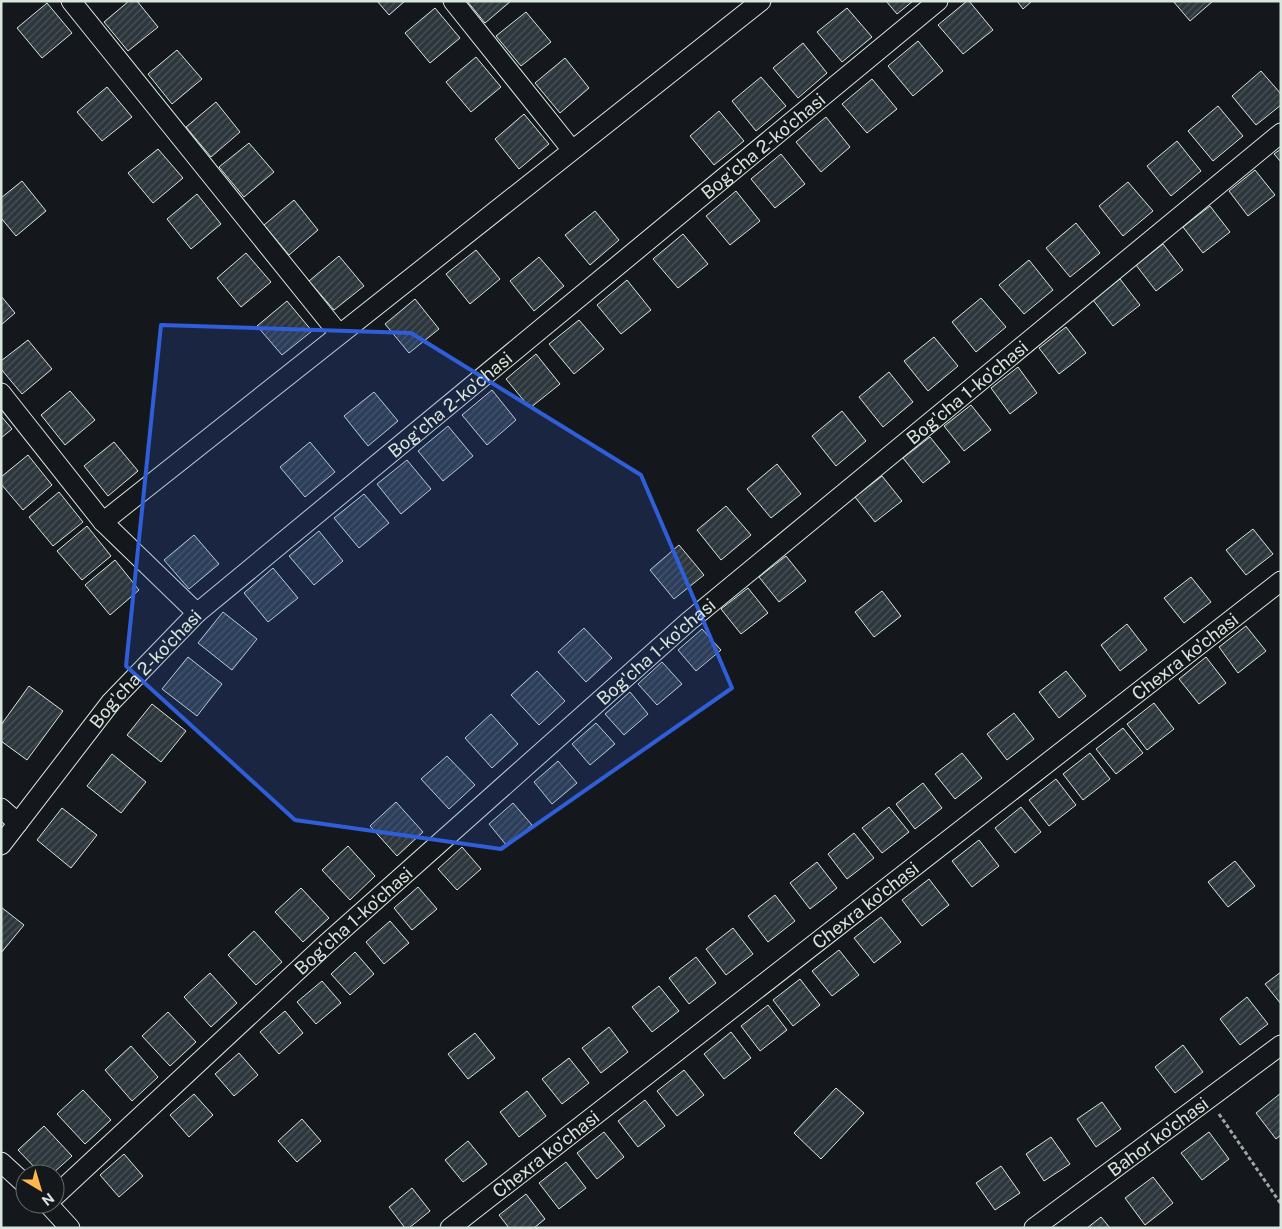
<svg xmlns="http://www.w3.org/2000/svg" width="1282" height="1229" font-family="'Public Sans',sans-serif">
	<defs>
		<pattern id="building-hatch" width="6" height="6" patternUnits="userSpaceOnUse" patternTransform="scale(1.25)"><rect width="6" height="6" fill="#2c363c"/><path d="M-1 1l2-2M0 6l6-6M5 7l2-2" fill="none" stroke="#4a5358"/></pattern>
	</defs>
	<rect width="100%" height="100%" fill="#14181c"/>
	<g fill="url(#building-hatch)" stroke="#d8e6dc">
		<path d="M129 1H137L158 27 128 51 104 22Z"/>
		<path d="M377 1H405L389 15Z"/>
		<path d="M467 1H511L485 23Z"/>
		<path d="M886 1H913L897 14Z"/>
		<path d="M967 1H969L993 30 963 54 938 25Z"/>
		<path d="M1017 1H1032L1023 9Z"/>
		<path d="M1173 1H1213L1190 21Z"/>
		<path d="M47 3 72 33 42 58 17 28Z"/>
		<path d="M435 8 460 38 430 63 405 33Z"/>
		<path d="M847 8 872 37 842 62 817 32Z"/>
		<path d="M526 12 551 42 521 66 496 36Z"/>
		<path d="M918 41 943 71 913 96 888 66Z"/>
		<path d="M803 43 827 73 798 98 773 68Z"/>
		<path d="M177 50 202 79 172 104 148 74Z"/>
		<path d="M476 57 501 87 471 112 446 82Z"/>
		<path d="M565 58 589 88 560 113 535 83Z"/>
		<path d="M1261 71 1281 94V105L1256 125 1232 96Z"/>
		<path d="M761 77 786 106 756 131 732 101Z"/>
		<path d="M872 79 897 109 867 133 842 104Z"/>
		<path d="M107 87 132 117 102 141 77 112Z"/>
		<path d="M216 102 240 132 211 157 186 127Z"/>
		<path d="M1218 106 1243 136 1213 161 1188 131Z"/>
		<path d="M719 111 744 141 714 165 690 136Z"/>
		<path d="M524 114 549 144 519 169 495 139Z"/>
		<path d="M826 117 850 147 821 172 796 142Z"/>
		<path d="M1177 141 1201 171 1171 196 1147 166Z"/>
		<path d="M249 143 274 172 244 197 219 167Z"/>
		<path d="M158 149 183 178 153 203 128 173Z"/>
		<path d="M1281 149V162L1274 154Z"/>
		<path d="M781 154 805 184 775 208 751 179Z"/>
		<path d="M1255 170 1275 195 1248 216 1229 191Z"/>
		<path d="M22 181 46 211 16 236 1 218V198Z"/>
		<path d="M1128 182 1153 211 1123 236 1099 206Z"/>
		<path d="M736 191 760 221 730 245 706 216Z"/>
		<path d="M197 194 221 224 191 249 167 219Z"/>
		<path d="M294 200 318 230 289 255 264 225Z"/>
		<path d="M1210 206 1230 232 1203 253 1183 227Z"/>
		<path d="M595 211 619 240 590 265 565 235Z"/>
		<path d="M1076 223 1100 253 1070 277 1046 248Z"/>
		<path d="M683 234 708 264 678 288 653 259Z"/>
		<path d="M1163 244 1183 270 1156 291 1136 265Z"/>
		<path d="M476 250 500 279 470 304 446 274Z"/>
		<path d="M246 253 271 282 241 307 217 278Z"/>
		<path d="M339 256 364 286 334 310 309 281Z"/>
		<path d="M539 257 564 286 534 311 510 281Z"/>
		<path d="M1029 260 1053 290 1024 314 999 285Z"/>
		<path d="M1120 279 1140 305 1113 326 1093 300Z"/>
		<path d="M627 280 651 310 621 334 597 305Z"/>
		<path d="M1 296 15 313 1 325Z"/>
		<path d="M981 298 1006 327 976 352 952 322Z"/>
		<path d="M415 299 439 329 409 353 385 324Z"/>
		<path d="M287 301 312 331 282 355 257 326Z"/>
		<path d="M579 320 604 349 574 374 549 344Z"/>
		<path d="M1066 327 1086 353 1059 374 1039 348Z"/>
		<path d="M934 337 958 366 928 391 904 361Z"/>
		<path d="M28 340 52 369 22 394 1 369V361Z"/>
		<path d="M536 354 560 384 530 408 506 379Z"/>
		<path d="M1018 367 1037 393 1010 414 991 388Z"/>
		<path d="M889 372 913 402 883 427 859 397Z"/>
		<path d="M492 390 516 420 487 445 462 415Z"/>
		<path d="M70 391 95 420 65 445 41 415Z"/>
		<path d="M374 392 398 421 368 446 344 416Z"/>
		<path d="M971 405 991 430 964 451 944 426Z"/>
		<path d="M842 411 866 441 836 466 812 436Z"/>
		<path d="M1 416 12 429 1 438Z"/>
		<path d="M448 426 473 456 443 481 418 451Z"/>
		<path d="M930 437 950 462 923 483 903 458Z"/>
		<path d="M114 442 138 471 108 496 84 466Z"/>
		<path d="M310 442 335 472 305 497 280 467Z"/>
		<path d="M28 455 52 485 23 510 1 484V477Z"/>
		<path d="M407 460 431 489 401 514 377 484Z"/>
		<path d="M777 464 801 494 771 518 747 489Z"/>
		<path d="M882 476 902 501 875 522 855 497Z"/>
		<path d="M59 492 83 522 53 546 29 517Z"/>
		<path d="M364 494 389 523 359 548 334 518Z"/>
		<path d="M726 506 751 535 721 560 697 530Z"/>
		<path d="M87 526 111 556 82 580 57 551Z"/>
		<path d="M1253 529 1273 554 1246 575 1226 550Z"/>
		<path d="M319 531 343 561 314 585 289 556Z"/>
		<path d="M194 535 219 564 189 589 164 560Z"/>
		<path d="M679 545 704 575 674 599 650 570Z"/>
		<path d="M786 556 806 581 779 602 759 577Z"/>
		<path d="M115 560 139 590 110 615 85 585Z"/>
		<path d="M273 568 298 598 268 622 244 593Z"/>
		<path d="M1191 577 1211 602 1184 623 1164 598Z"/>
		<path d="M748 588 768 613 741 634 721 609Z"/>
		<path d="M882 591 901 616 874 637 855 612Z"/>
		<path d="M223 612 257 639 232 670 198 643Z"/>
		<path d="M1127 624 1147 650 1120 671 1101 645Z"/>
		<path d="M1246 626 1266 651 1238 673 1219 647Z"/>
		<path d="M584 628 612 658 586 682 558 652Z"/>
		<path d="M702 629 721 650 696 671 678 650Z"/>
		<path d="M188 657 222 684 197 716 162 689Z"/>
		<path d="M1206 657 1226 683 1199 704 1179 679Z"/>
		<path d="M662 662 682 684 657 705 638 684Z"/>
		<path d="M537 671 565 701 539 725 511 695Z"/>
		<path d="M1066 671 1086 696 1059 718 1039 692Z"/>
		<path d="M29 686 63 711 27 760 1 741V725Z"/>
		<path d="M630 692 648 714 624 735 605 714Z"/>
		<path d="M1154 703 1174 729 1147 750 1127 724Z"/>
		<path d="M152 704 186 731 161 762 127 735Z"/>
		<path d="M1014 713 1034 739 1007 760 987 734Z"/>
		<path d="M491 714 518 744 492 768 465 738Z"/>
		<path d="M596 723 615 744 590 765 572 744Z"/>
		<path d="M1123 728 1143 753 1116 774 1096 749Z"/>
		<path d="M962 753 982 778 955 799 935 774Z"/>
		<path d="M1090 753 1110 779 1083 800 1063 774Z"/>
		<path d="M112 754 146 782 121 813 87 786Z"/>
		<path d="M447 756 475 785 449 809 421 779Z"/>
		<path d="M558 761 577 783 552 804 534 782Z"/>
		<path d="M1056 779 1076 805 1049 826 1029 800Z"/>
		<path d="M923 783 942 808 915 829 896 804Z"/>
		<path d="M396 802 423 832 397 856 370 826Z"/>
		<path d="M513 803 532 825 507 846 489 824Z"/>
		<path d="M889 807 909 832 882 853 862 828Z"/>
		<path d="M1021 807 1041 832 1015 853 995 828Z"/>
		<path d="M62 808 97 835 71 868 37 840Z"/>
		<path d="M854 833 874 858 847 879 828 854Z"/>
		<path d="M979 840 999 866 972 887 952 861Z"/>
		<path d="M348 846 375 876 350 900 322 870Z"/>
		<path d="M462 847 481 869 457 890 438 869Z"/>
		<path d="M1235 861 1255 886 1228 907 1208 882Z"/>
		<path d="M817 862 837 888 810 909 790 883Z"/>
		<path d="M929 879 949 905 922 926 902 900Z"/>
		<path d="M418 887 437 909 412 930 394 908Z"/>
		<path d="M301 888 329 918 303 942 275 912Z"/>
		<path d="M775 895 795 921 768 942 748 916Z"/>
		<path d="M1 907 24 925 1 953Z"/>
		<path d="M881 917 901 942 874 963 854 938Z"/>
		<path d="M390 921 409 943 384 964 366 942Z"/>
		<path d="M733 928 753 954 726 975 706 949Z"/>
		<path d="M254 931 282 962 256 985 228 955Z"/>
		<path d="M839 950 859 975 832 996 812 971Z"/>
		<path d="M355 952 374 974 350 995 331 974Z"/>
		<path d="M696 957 716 983 689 1004 669 978Z"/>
		<path d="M1281 972V1004L1265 984Z"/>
		<path d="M210 973 237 1003 211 1027 184 997Z"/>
		<path d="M800 979 820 1005 793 1026 773 1000Z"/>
		<path d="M322 981 341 1003 316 1024 297 1002Z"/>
		<path d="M659 986 679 1011 652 1032 632 1007Z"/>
		<path d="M1247 997 1268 1024 1240 1045 1220 1019Z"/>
		<path d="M768 1005 787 1030 760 1051 741 1026Z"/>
		<path d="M285 1011 303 1033 279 1054 260 1032Z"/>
		<path d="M168 1012 196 1042 170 1066 142 1036Z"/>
		<path d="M609 1027 628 1052 601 1073 582 1048Z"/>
		<path d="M731 1032 751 1058 724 1079 704 1054Z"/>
		<path d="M475 1033 495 1058 468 1079 448 1054Z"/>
		<path d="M1183 1045 1203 1072 1175 1093 1155 1067Z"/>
		<path d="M131 1046 158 1077 132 1101 105 1070Z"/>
		<path d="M239 1053 258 1075 234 1096 215 1074Z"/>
		<path d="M569 1058 589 1083 562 1104 542 1079Z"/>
		<path d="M684 1070 704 1095 677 1116 657 1091Z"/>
		<path d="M836 1088 864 1113 821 1159 794 1133Z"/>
		<path d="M83 1090 111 1120 85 1144 57 1114Z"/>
		<path d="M527 1091 546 1116 519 1137 500 1112Z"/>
		<path d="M1281 1093V1135L1276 1139 1256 1113Z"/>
		<path d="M194 1094 213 1115 189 1137 170 1115Z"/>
		<path d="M645 1100 665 1126 638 1147 618 1121Z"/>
		<path d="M1102 1102 1121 1129 1096 1147 1077 1119Z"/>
		<path d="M302 1119 321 1141 297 1162 278 1141Z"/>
		<path d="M44 1126 72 1156 52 1174H41L18 1150Z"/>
		<path d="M604 1132 624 1157 597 1179 577 1153Z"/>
		<path d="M1209 1132 1229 1159 1202 1180 1181 1153Z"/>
		<path d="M1051 1137 1070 1164 1044 1181 1026 1154Z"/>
		<path d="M468 1141 487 1164 463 1182 445 1160Z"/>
		<path d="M124 1154 143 1176 119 1197 100 1175Z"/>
		<path d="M566 1162 586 1188 559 1209 539 1183Z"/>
		<path d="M1001 1166 1020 1193 995 1210 976 1183Z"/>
		<path d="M1153 1177 1173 1203 1145 1225 1125 1198Z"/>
		<path d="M412 1188 430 1211 409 1228H405L389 1207Z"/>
		<path d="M526 1194 545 1219 534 1228H509L499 1215Z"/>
		<path d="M1101 1217 1110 1228H1087Z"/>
	</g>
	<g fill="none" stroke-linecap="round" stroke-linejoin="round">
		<defs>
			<g id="street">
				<path d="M71 1 339 334"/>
				<path d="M453 1 572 150"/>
				<path d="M1 393 103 522 197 613"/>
				<path d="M103 522 761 1"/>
				<path d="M1 808 18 823"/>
				<path id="s1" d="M1 845 111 702 197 613 938 1"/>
				<path d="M1 1162 25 1184"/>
				<path id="s2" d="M55 1196 325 945 688 622 1281 133"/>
				<path d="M48 1204 70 1228"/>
				<path id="s3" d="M450 1228 1281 581"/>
				<path id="s4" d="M1034 1228 1281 1045"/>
			</g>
		</defs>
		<use href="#street" stroke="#d8e6dc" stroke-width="21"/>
		<path stroke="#9da8a2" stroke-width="3" stroke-dasharray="4 2.5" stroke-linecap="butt" d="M1219 1114 1281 1204"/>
		<use href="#street" stroke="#14181c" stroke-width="19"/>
	</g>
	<path fill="#305dd8" fill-opacity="0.2" stroke="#305dd8" stroke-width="4" stroke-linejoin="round" d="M161 325 411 333 641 475 732 688 501 849 295 820 126 666Z"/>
	<g text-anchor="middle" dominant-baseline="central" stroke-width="4" stroke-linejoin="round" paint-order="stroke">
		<g font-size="18" fill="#d8e6dc" stroke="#14181c">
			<text stroke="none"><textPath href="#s1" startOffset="1038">Bog'cha 2-ko'chasi</textPath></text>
			<text stroke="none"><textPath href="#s2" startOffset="1216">Bog'cha 1-ko'chasi</textPath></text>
			<text stroke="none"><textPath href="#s1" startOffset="632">Bog'cha 2-ko'chasi</textPath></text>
			<text stroke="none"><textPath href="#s2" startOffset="811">Bog'cha 1-ko'chasi</textPath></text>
			<text stroke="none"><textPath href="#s3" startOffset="931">Chexra ko'chasi</textPath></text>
			<text stroke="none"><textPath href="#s1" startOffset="228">Bog'cha 2-ko'chasi</textPath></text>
			<text stroke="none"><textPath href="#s3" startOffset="526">Chexra ko'chasi</textPath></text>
			<text stroke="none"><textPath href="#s2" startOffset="406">Bog'cha 1-ko'chasi</textPath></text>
			<text stroke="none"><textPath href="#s4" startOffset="154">Bahor ko'chasi</textPath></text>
			<text stroke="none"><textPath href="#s3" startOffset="121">Chexra ko'chasi</textPath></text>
		</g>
	</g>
	<rect width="1282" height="1229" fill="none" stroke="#d8e6dc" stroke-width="5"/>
	<g transform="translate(40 1189) rotate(142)"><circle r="24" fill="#14181c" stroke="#626a69"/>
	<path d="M0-4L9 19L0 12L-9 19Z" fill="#ffb74d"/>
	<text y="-8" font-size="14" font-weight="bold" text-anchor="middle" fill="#d8e6dc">N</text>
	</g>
</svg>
